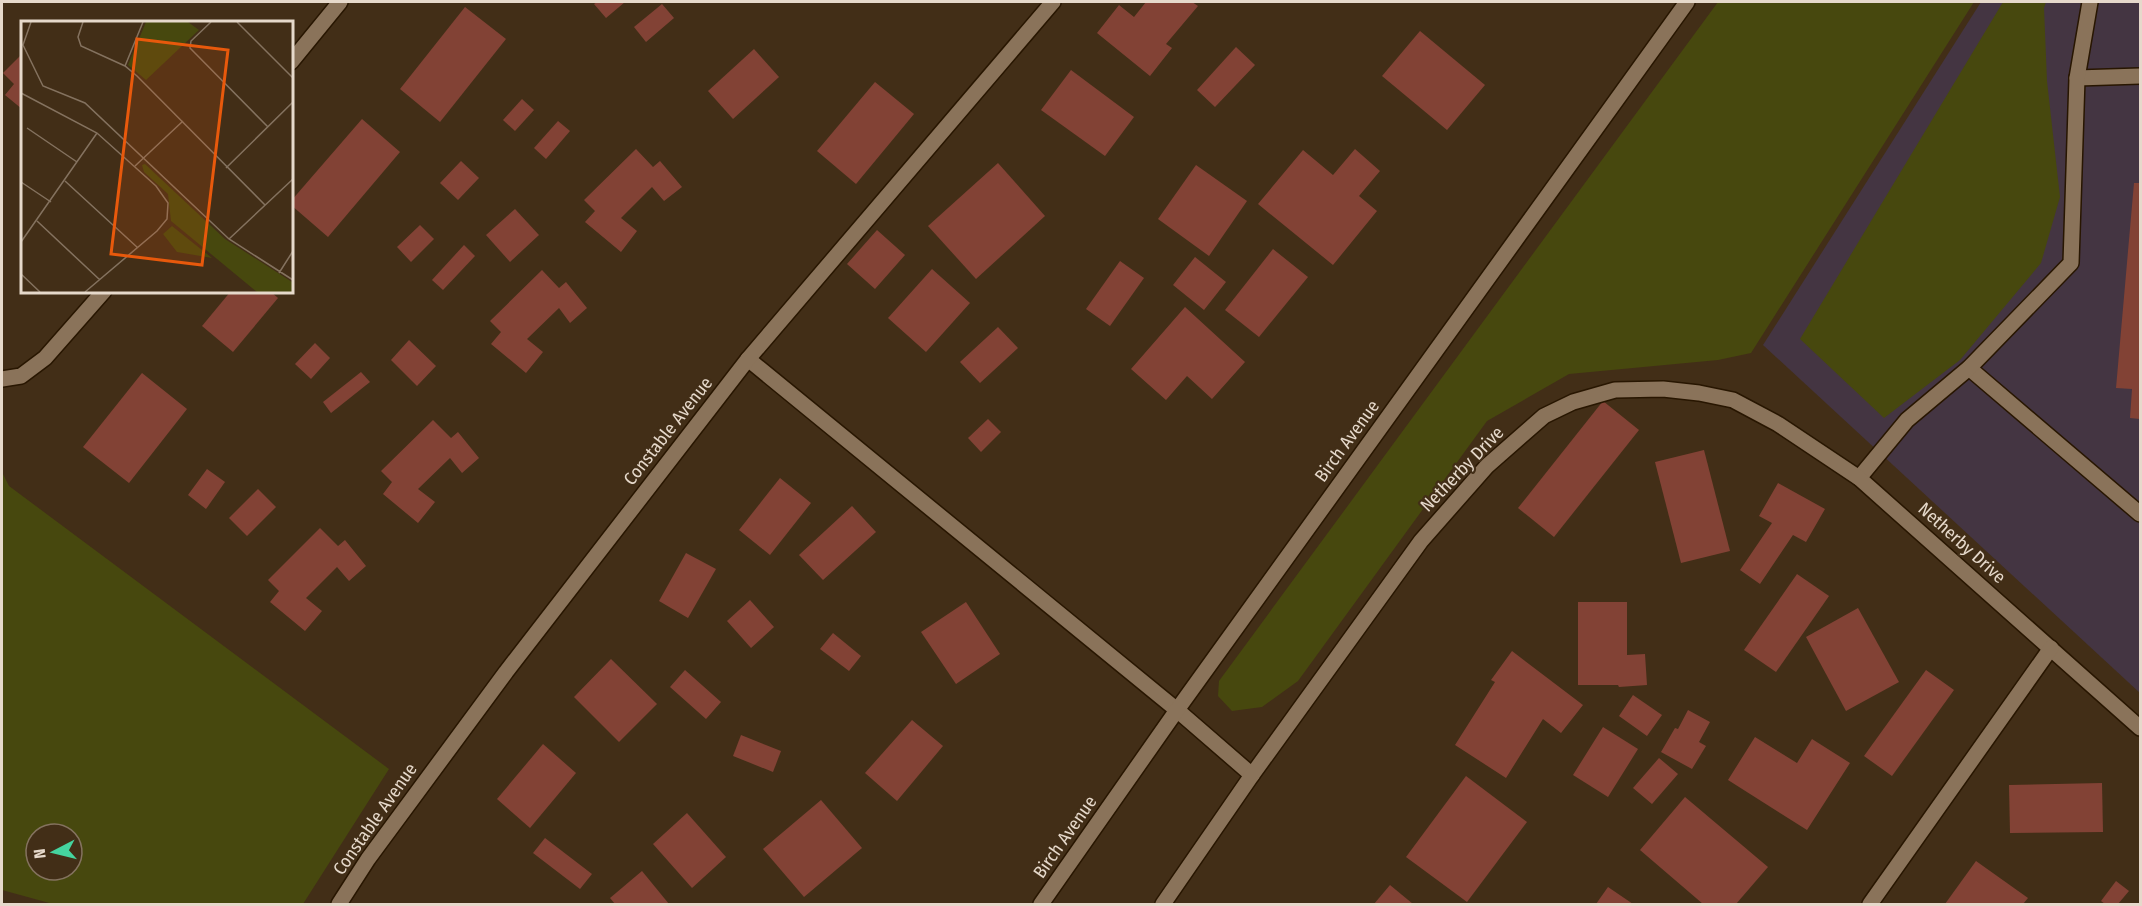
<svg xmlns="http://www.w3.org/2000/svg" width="2142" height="906" font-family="'Fira Sans Condensed',sans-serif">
	<rect width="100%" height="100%" fill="#422e17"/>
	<path fill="#443542" d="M1981 2H2140V693L1763 345Z"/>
	<g fill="#47480e" fill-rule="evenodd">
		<path d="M1718 2H1974L1751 353 1718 360 1569 374 1487 421 1298 681 1262 707 1232 711 1218 696 1219 681Z"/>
		<path d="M2003 2H2046L2044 8 2047 81 2060 197 2041 263 1960 360 1884 418 1800 339Z"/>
		<path d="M2 472 9 486 389 769 303 904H53L2 890ZM36 834H72V870H36Z"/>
	</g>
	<g fill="#824235">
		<path d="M597 2H625L606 18 594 4Z"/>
		<path d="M1146 2H1192L1198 6 1166 44 1172 48 1150 76 1097 33 1119 5 1134 17Z"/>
		<path d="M662 4 674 18 646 42 634 27Z"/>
		<path d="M465 7 506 39 440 122 400 89Z"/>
		<path d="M1420 31 1485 85 1447 130 1382 76Z"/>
		<path d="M1236 47 1255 65 1215 107 1197 90Z"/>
		<path d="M754 49 779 77 733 119 708 91Z"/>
		<path d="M22 54V109L5 95 14 84 3 73Z"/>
		<path d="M1071 70 1134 117 1105 156 1041 110Z"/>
		<path d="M875 82 914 114 856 184 817 151Z"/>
		<path d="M522 99 534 110 515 131 503 120Z"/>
		<path d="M362 119 400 152 328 237 291 205V201Z"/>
		<path d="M558 121 570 131 546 159 534 148Z"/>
		<path d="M636 149 653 167 660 161 682 187 664 201 652 187 621 218 637 231 621 252 585 222 595 211 584 200Z"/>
		<path d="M1355 149 1380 171 1359 196 1377 211 1333 265 1258 204 1303 150 1333 175Z"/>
		<path d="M461 161 479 178 458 200 440 183Z"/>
		<path d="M998 163 1045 216 976 279 928 226Z"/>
		<path d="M1196 165 1247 201 1209 256 1158 219Z"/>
		<path d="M2134 183H2140V419L2130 418 2132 389 2116 388Z"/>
		<path d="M515 209 539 235 510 262 486 235Z"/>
		<path d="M420 225 434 239 411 262 397 247Z"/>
		<path d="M877 230 905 255 875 289 847 264Z"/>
		<path d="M464 245 475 256 443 290 432 280Z"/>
		<path d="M1273 249 1308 277 1259 337 1225 310Z"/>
		<path d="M1195 257 1226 282 1204 310 1173 285Z"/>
		<path d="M1120 261 1144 278 1110 326 1086 309Z"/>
		<path d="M932 269 970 303 926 352 888 318Z"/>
		<path d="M542 270 559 288 566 282 587 308 570 323 559 308 527 339 543 352 526 373 491 344 501 332 490 321Z"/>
		<path d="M231 291H270L278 298 233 352 202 326Z"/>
		<path d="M1185 307 1245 362 1212 399 1187 376 1166 400 1131 369Z"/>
		<path d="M998 327 1018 348 980 383 960 362Z"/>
		<path d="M409 340 436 366 417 386 391 360Z"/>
		<path d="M315 343 330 358 311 379 295 364Z"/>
		<path d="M361 372 370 382 331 413 323 402Z"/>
		<path d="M142 373 187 409 129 483 83 447Z"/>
		<path d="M1603 401 1639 430 1554 537 1518 508Z"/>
		<path d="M988 419 1001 432 981 452 968 438Z"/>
		<path d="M433 420 451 438 458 432 479 458 462 473 450 458 418 489 435 502 418 523 383 494 392 482 381 471Z"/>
		<path d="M1704 450 1730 551 1681 563 1655 462Z"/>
		<path d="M207 469 225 482 206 509 188 495Z"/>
		<path d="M780 478 811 503 770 555 739 530Z"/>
		<path d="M1778 483 1825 509 1806 542 1793 535 1760 584 1740 570 1772 523 1759 516Z"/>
		<path d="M258 489 276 507 247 536 229 518Z"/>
		<path d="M852 506 876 532 823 580 799 555Z"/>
		<path d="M320 528 338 546 345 540 366 566 349 581 337 567 306 598 322 611 305 631 270 602 279 591 268 580Z"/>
		<path d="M686 553 716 569 688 618 659 601Z"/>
		<path d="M1797 574 1829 596 1776 672 1744 650Z"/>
		<path d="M750 600 774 627 751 648 727 621Z"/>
		<path d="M966 602 1000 654 956 684 921 632Z"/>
		<path d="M1578 602H1627V655L1645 654 1647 685 1619 687 1618 685H1578Z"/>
		<path d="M1858 608 1899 682 1846 711 1806 637Z"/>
		<path d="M833 633 861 656 849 671 820 649Z"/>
		<path d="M1512 651 1583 705 1561 733 1543 719 1506 778 1455 745 1495 682 1491 680Z"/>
		<path d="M611 659 657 704 619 742 574 697Z"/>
		<path d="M685 670 721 702 706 719 670 687Z"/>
		<path d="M1926 670 1954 690 1892 776 1864 756Z"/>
		<path d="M1633 695 1662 715 1647 736 1619 716Z"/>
		<path d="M1688 710 1710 722 1699 742 1706 746 1692 769 1661 752 1675 728 1678 729Z"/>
		<path d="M912 720 943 746 897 801 865 773Z"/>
		<path d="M1603 727 1638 749 1608 797 1573 775Z"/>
		<path d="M741 735 781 751 773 772 733 756Z"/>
		<path d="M1755 737 1797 763 1812 739 1850 763 1807 830 1728 780Z"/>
		<path d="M543 744 576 773 530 828 497 799Z"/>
		<path d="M1659 758 1678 774 1652 804 1633 788Z"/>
		<path d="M1466 776 1527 822 1467 902 1406 857Z"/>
		<path d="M2102 783 2103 832 2010 833 2009 785Z"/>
		<path d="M1685 797 1768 867 1736 904H1703L1640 850Z"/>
		<path d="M821 800 862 848 804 897 763 849Z"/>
		<path d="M687 813 726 857 692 888 653 844Z"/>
		<path d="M545 838 592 874 580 889 533 853Z"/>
		<path d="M1976 861 2028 898 2023 904H1945Z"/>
		<path d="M642 871 669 904H615L610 898Z"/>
		<path d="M2116 881 2129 891 2118 904H2105L2101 901Z"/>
		<path d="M1390 885 1413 904H1374Z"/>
		<path d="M1608 887 1633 904H1596Z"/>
	</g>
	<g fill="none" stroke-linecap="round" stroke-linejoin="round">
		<defs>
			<g id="lane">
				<path d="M2077 78 2140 76"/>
				<path d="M1969 368 2140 514"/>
				<path d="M1859 478 1907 420 1969 368 2071 263 2077 78 2090 2"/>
			</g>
			<g id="street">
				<path d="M291 62 340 2"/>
				<path d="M748 359 1177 710 1252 775"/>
				<path d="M2 379 21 376 45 358 104 291"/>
				<path d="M339 904 368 859 506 672 748 359 1053 2"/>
				<path d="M1041 904 1177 710 1687 2"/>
				<path d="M1163 904 1252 775 1421 541 1487 466 1544 416 1573 402 1615 390 1663 389 1699 393 1733 400 1778 424 1859 478 2140 728"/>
				<path d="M1870 904 2051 648"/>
			</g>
		</defs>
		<use href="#lane" stroke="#281601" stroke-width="18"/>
		<use href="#street" stroke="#281601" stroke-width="18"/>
		<use href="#lane" stroke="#8a735a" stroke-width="15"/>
		<use href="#street" stroke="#8a735a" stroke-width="15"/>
	</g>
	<g text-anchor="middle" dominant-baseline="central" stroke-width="4.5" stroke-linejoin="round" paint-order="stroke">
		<g font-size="18" fill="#e6d9cb" stroke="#422e17">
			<text transform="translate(668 431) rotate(-52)">Constable Avenue</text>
			<text transform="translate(1347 441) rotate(-54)">Birch Avenue</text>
			<text transform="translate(1462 469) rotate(-46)">Netherby Drive</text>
			<text transform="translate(1962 543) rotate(42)">Netherby Drive</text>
			<text transform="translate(375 819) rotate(-55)">Constable Avenue</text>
			<text transform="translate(1065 837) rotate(-55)">Birch Avenue</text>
		</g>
	</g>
	<g transform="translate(21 21)">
		<rect width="272" height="272" fill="#422e17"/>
		<path d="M125 1H167L178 9 125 59 107 44ZM124 143 204 218 271 261V271H236L150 200 147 173 123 151 121 144ZM151 205 191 237 156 231 142 213Z" fill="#47480e"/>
		<path fill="none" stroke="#84725f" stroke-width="1.5" d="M10 1 2 24 22 65 64 82 208 218 272 259M62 1 57 16 60 25 104 45 116 55 244 184M190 1 170 20 169 27 247 106M216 1 272 57M104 45 122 1M0 72 76 112 135 165 147 182 146 198 136 210 64 271M6 107 56 141M114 145 162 100M205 147 272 81M44 160 117 227M0 161 30 181M16 200 79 259M208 218 272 158M0 221 76 112M258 252 272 230M0 253 19 271"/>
		<path fill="#e8590c" fill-opacity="0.15" stroke="#e8590c" stroke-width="3" d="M116 18 207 29 181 244 90 233Z"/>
		<rect width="272" height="272" fill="none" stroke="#e6d9cb" stroke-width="3"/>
	</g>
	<rect width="2142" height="906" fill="none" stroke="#e6d9cb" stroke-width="6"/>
	<g transform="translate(54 852) rotate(263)"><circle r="28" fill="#422e17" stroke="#84725f" stroke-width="1.5"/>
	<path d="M0-4.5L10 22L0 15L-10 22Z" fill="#45d49f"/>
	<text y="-9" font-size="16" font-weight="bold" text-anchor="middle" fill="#e6d9cb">N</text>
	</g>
</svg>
